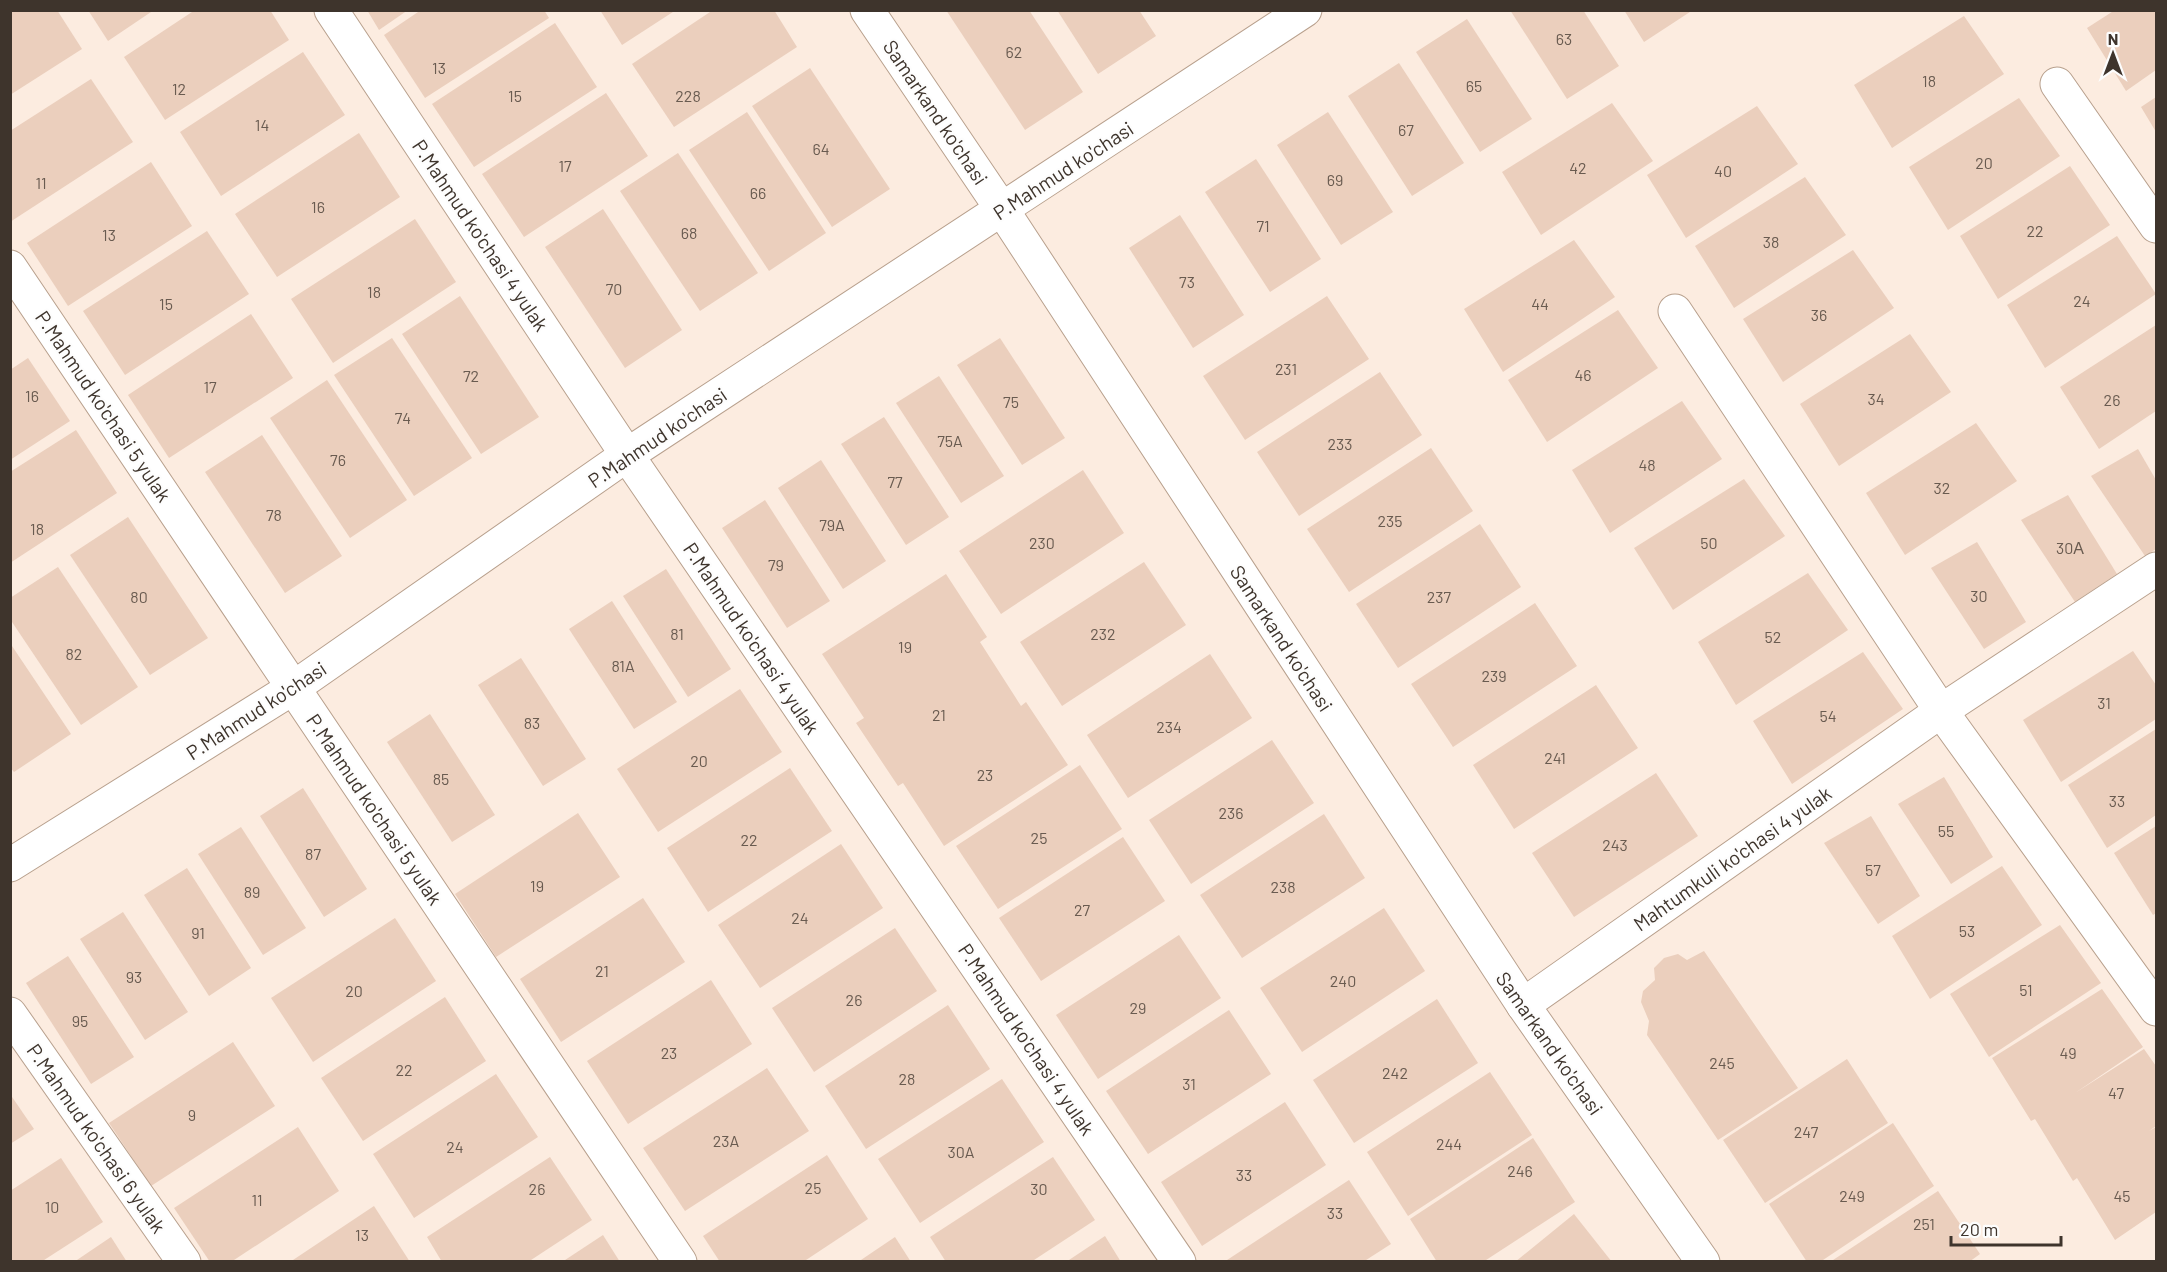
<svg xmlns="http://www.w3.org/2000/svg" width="2167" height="1272" font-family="Barlow,sans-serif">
	<rect width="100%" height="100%" fill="#fcece0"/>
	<g fill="#ebcfbd">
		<path d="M10 10H57L82 49 10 95Z"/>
		<path d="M88 10H154L108 41Z"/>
		<path d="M195 10H270L289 40 165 120 124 57Z"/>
		<path d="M367 10H408L379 30Z"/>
		<path d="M421 10H544L549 18 425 98 384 35Z"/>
		<path d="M600 10H676L622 45Z"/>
		<path d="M713 10H774L797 47 674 127 632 64Z"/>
		<path d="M946 10H1029L1083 92 1025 130Z"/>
		<path d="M1057 10H1139L1156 36 1098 74Z"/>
		<path d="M1510 10H1583L1619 66 1567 99Z"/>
		<path d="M1624 10H1693L1644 42Z"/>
		<path d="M2115 10H2156V70L2126 91 2087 28Z"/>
		<path d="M1964 16 2004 74 1892 148 1854 85Z"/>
		<path d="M1467 19 1532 119 1480 152 1416 52Z"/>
		<path d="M555 23 597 87 474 167 432 104Z"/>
		<path d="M303 52 345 115 221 196 180 132Z"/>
		<path d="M1399 63 1464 163 1412 196 1348 96Z"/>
		<path d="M810 68 890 189 832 227 752 106Z"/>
		<path d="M91 79 133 142 10 222V131Z"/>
		<path d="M606 93 648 156 524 237 482 174Z"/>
		<path d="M2156 97V132L2141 107Z"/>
		<path d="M2019 98 2060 156 1948 230 1909 167Z"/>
		<path d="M1612 103 1653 161 1541 235 1502 172Z"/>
		<path d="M1757 106 1798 164 1686 238 1647 175Z"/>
		<path d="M747 112 826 233 769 271 689 150Z"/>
		<path d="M1328 112 1393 212 1341 245 1277 145Z"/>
		<path d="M359 133 400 197 277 277 235 214Z"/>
		<path d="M678 153 758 273 700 311 620 191Z"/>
		<path d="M1256 159 1321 259 1270 292 1205 192Z"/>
		<path d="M151 162 192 226 68 306 27 243Z"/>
		<path d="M2070 166 2110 225 1998 299 1960 236Z"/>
		<path d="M1805 177 1846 235 1734 308 1695 246Z"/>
		<path d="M603 209 682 330 625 368 545 247Z"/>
		<path d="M1180 215 1244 315 1193 348 1129 248Z"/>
		<path d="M415 219 456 282 333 363 291 299Z"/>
		<path d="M207 231 249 294 125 375 83 311Z"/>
		<path d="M2117 236 2156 294 2045 368 2007 305Z"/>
		<path d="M1574 240 1615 297 1503 372 1464 309Z"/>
		<path d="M1853 250 1894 308 1783 382 1743 319Z"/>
		<path d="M460 296 539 417 481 454 402 334Z"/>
		<path d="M1327 296 1369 359 1245 440 1203 376Z"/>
		<path d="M1618 310 1658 368 1547 442 1508 380Z"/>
		<path d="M251 314 293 378 169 458 128 395Z"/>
		<path d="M2156 325V411L2099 449 2060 387Z"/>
		<path d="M1910 334 1951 392 1839 466 1800 404Z"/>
		<path d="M392 338 472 458 414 496 334 375Z"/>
		<path d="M1000 338 1065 438 1022 465 957 365Z"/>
		<path d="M28 358 70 421 10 460V370Z"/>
		<path d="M1380 372 1422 435 1299 516 1257 452Z"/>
		<path d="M939 376 1004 476 961 503 896 403Z"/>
		<path d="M327 380 407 500 350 538 270 418Z"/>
		<path d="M1682 401 1722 459 1610 533 1572 470Z"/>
		<path d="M884 417 949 517 906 545 841 444Z"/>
		<path d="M1976 423 2017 481 1905 555 1866 493Z"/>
		<path d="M76 430 117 493 10 563V472Z"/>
		<path d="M262 435 342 556 285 593 205 472Z"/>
		<path d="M1431 448 1473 511 1349 592 1307 529Z"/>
		<path d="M2138 449 2156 480V549L2145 556 2091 476Z"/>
		<path d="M821 460 886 561 843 589 778 488Z"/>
		<path d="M1083 470 1124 533 1001 614 959 551Z"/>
		<path d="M1744 479 1785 536 1673 610 1634 548Z"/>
		<path d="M2068 495 2117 574 2075 602 2021 520Z"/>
		<path d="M765 500 830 601 787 628 722 528Z"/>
		<path d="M128 517 208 638 150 675 70 555Z"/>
		<path d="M1480 524 1521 587 1398 668 1356 604Z"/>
		<path d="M1977 542 2026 622 1984 649 1931 568Z"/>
		<path d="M1144 562 1186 625 1062 706 1020 642Z"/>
		<path d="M58 567 138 687 81 725 10 619V598Z"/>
		<path d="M666 569 731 669 688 697 623 596Z"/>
		<path d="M1808 573 1848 630 1736 705 1698 642Z"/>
		<path d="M946 574 987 637 980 642 1021 706 1026 702 1068 765 944 846 903 783 898 786 856 723 864 718 822 654Z"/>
		<path d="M612 601 677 702 634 729 569 629Z"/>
		<path d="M1535 603 1577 666 1453 747 1411 684Z"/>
		<path d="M10 643 71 734 14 772 10 767Z"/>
		<path d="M2133 651 2156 685V719L2061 782 2023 720Z"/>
		<path d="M1863 652 1903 709 1792 784 1753 721Z"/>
		<path d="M1210 654 1252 718 1128 798 1087 735Z"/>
		<path d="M521 658 586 759 543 786 478 685Z"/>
		<path d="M1596 685 1638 748 1514 829 1473 765Z"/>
		<path d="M740 689 782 752 658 832 617 769Z"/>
		<path d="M430 714 495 815 452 842 387 742Z"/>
		<path d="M2156 729V815L2107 848 2068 785Z"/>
		<path d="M1272 740 1314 803 1191 884 1149 820Z"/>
		<path d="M1080 765 1122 829 998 909 956 846Z"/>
		<path d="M790 768 832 831 708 912 667 848Z"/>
		<path d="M1656 773 1698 836 1574 917 1532 853Z"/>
		<path d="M1944 777 1993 857 1951 884 1898 804Z"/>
		<path d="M303 788 367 889 324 917 260 816Z"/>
		<path d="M578 813 620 877 496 957 455 894Z"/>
		<path d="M1324 814 1365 878 1242 958 1200 895Z"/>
		<path d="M1871 816 1920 896 1878 924 1824 843Z"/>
		<path d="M2156 826V913L2153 915 2114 853Z"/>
		<path d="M241 827 306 928 263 955 198 854Z"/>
		<path d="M1123 837 1165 901 1041 981 999 918Z"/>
		<path d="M841 844 883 908 760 988 718 925Z"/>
		<path d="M2002 866 2042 925 1930 999 1892 936Z"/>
		<path d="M187 868 251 968 209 996 144 895Z"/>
		<path d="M643 898 685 962 561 1042 520 979Z"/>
		<path d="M1384 908 1425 971 1302 1052 1260 988Z"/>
		<path d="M123 912 188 1012 145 1040 80 939Z"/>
		<path d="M395 918 436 981 313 1062 271 998Z"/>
		<path d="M2060 925 2101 983 1989 1057 1950 994Z"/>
		<path d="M895 928 937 991 814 1072 772 1008Z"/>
		<path d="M1179 935 1221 998 1098 1079 1056 1015Z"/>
		<path d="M1704 951 1798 1088 1718 1140 1647 1035 1649 1021 1641 1002 1643 991 1655 980 1654 968 1664 958 1678 954 1687 960Z"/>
		<path d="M68 956 134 1057 91 1084 26 983Z"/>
		<path d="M711 980 752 1044 628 1124 587 1061Z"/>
		<path d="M2102 989 2143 1047 2075 1093 2144 1049 2156 1066V1126L2149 1131 2156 1127V1212L2115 1240 2077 1178 2073 1181 2035 1119 2031 1121 1992 1058Z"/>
		<path d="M445 997 486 1061 363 1141 321 1078Z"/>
		<path d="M1437 999 1478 1063 1354 1143 1313 1080Z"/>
		<path d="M948 1005 990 1069 866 1149 825 1086Z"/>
		<path d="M1229 1010 1271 1074 1148 1154 1106 1091Z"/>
		<path d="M233 1042 275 1106 151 1186 109 1123Z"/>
		<path d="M1847 1059 1888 1123 1765 1203 1723 1140Z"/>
		<path d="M767 1068 809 1131 685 1211 643 1148Z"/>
		<path d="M1490 1072 1532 1135 1408 1216 1367 1152Z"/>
		<path d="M496 1074 538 1137 414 1218 373 1154Z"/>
		<path d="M1002 1079 1044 1142 920 1223 878 1159Z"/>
		<path d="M10 1094 34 1129 10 1144Z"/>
		<path d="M1285 1102 1326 1165 1202 1246 1161 1182Z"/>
		<path d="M1893 1123 1934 1186 1820 1262H1807L1769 1204Z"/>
		<path d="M298 1127 339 1191 231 1262H210L174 1208Z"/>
		<path d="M1533 1138 1575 1202 1483 1262H1437L1410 1219Z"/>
		<path d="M827 1155 868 1219 803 1262H720L703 1236Z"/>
		<path d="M550 1157 592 1220 528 1262H442L427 1237Z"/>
		<path d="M1053 1157 1095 1220 1031 1262H946L930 1237Z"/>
		<path d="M61 1158 103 1222 41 1262H10V1191Z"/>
		<path d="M1349 1180 1391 1244 1363 1262H1224Z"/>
		<path d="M1938 1191 1980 1254 1969 1262H1830Z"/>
		<path d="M374 1206 410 1262H290Z"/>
		<path d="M1574 1214 1612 1262H1515Z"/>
		<path d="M603 1235 620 1262H562Z"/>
		<path d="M1105 1236 1121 1262H1066Z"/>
		<path d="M111 1237 127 1262H74Z"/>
		<path d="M895 1237 911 1262H858Z"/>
	</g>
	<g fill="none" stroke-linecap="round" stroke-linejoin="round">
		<defs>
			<g id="street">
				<path d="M331 10 627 455 1179 1262"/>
				<path d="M867 10 1003 211 1523 1005 1703 1262"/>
				<path d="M2057 84 2156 226"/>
				<path d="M10 267 680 1262"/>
				<path d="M1675 311 1941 711 2156 1009"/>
				<path d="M1523 1005 1941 711 2156 569"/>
				<path d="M10 1014 184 1262"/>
			</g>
			<path id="secondary" d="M10 865 293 688 627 455 1305 10"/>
		</defs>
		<use href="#street" stroke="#b8a08d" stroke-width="35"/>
		<use href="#secondary" stroke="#b8a08d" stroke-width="35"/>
		<use href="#street" stroke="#fff" stroke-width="33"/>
		<use href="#secondary" stroke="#fff" stroke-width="33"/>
	</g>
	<g text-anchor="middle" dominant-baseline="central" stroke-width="4.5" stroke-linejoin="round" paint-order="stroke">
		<g font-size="16" fill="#695b50">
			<text x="1564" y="38">63</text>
			<text x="1014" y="51">62</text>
			<text x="439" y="67">13</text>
			<text x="1929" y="80">18</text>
			<text x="1474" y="85">65</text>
			<text x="179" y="88">12</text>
			<text x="515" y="95">15</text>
			<text x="688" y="95">228</text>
			<text x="262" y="124">14</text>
			<text x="1406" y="129">67</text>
			<text x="821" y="148">64</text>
			<text x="1984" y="162">20</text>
			<text x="565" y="165">17</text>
			<text x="1578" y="167">42</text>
			<text x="1723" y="170">40</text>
			<text x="1335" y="179">69</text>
			<text x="41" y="182">11</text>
			<text x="758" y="192">66</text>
			<text x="318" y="206">16</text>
			<text x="1263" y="225">71</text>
			<text x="2035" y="230">22</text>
			<text x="689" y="232">68</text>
			<text x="109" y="234">13</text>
			<text x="1771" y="241">38</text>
			<text x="1187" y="281">73</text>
			<text x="614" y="288">70</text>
			<text x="374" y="291">18</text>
			<text x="2082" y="300">24</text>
			<text x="166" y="303">15</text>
			<text x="1540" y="303">44</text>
			<text x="1819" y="314">36</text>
			<text x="1286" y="368">231</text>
			<text x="1583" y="374">46</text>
			<text x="471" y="375">72</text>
			<text x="210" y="386">17</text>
			<text x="32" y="395">16</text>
			<text x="1876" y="398">34</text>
			<text x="2112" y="399">26</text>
			<text x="1011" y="401">75</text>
			<text x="403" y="417">74</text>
			<text x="950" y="440">75A</text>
			<text x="1340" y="443">233</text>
			<text x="338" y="459">76</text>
			<text x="1647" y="464">48</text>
			<text x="895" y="481">77</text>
			<text x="1942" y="487">32</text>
			<text x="274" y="514">78</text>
			<text x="1390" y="520">235</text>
			<text x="832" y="524">79A</text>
			<text x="37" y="528">18</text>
			<text x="1042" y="542">230</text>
			<text x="1709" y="542">50</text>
			<text x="2070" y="547">30А</text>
			<text x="776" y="564">79</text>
			<text x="1979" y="595">30</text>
			<text x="139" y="596">80</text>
			<text x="1439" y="596">237</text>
			<text x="677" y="633">81</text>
			<text x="1103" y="633">232</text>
			<text x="1773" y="636">52</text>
			<text x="905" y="646">19</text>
			<text x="74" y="653">82</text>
			<text x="623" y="665">81A</text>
			<text x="1494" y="675">239</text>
			<text x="2104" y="702">31</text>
			<text x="939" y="714">21</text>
			<text x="1828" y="715">54</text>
			<text x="532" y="722">83</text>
			<text x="1169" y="726">234</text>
			<text x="1555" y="757">241</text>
			<text x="699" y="760">20</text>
			<text x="985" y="774">23</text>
			<text x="441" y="778">85</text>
			<text x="2117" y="800">33</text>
			<text x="1231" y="812">236</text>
			<text x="1946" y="830">55</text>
			<text x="1039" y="837">25</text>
			<text x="749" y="839">22</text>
			<text x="1615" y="844">243</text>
			<text x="313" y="853">87</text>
			<text x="1873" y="869">57</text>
			<text x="537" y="885">19</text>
			<text x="1283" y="886">238</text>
			<text x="252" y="891">89</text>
			<text x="1082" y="909">27</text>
			<text x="800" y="917">24</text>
			<text x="1967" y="930">53</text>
			<text x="198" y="932">91</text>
			<text x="602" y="970">21</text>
			<text x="134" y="976">93</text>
			<text x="1343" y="980">240</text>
			<text x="2026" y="989">51</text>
			<text x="354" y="990">20</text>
			<text x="854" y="999">26</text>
			<text x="1138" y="1007">29</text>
			<text x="80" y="1020">95</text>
			<text x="669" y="1052">23</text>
			<text x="2068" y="1052">49</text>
			<text x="1722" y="1062">245</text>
			<text x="404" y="1069">22</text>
			<text x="1395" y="1072">242</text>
			<text x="907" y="1078">28</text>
			<text x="1189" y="1083">31</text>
			<text x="2116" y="1092">47</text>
			<text x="192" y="1114">9</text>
			<text x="1806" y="1131">247</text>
			<text x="726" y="1140">23A</text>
			<text x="1449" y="1143">244</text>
			<text x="455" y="1146">24</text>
			<text x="961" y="1151">30A</text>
			<text x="1520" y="1170">246</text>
			<text x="1244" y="1174">33</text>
			<text x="813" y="1187">25</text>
			<text x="537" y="1188">26</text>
			<text x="1039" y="1188">30</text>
			<text x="1852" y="1195">249</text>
			<text x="2122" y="1195">45</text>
			<text x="257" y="1199">11</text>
			<text x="52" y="1206">10</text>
			<text x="1335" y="1212">33</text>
			<text x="1924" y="1223">251</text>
			<text x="362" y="1234">13</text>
		</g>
		<g font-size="20" fill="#3e342c" stroke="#fdfdfd">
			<text transform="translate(936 112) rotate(56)">Samarkand ko'chasi</text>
			<text transform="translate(1063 170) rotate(-33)">P.Mahmud ko'chasi</text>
			<text transform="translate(481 235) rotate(56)">P.Mahmud ko'chasi 4 yulak</text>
			<text transform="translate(104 406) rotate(56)">P.Mahmud ko'chasi 5 yulak</text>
			<text transform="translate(657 437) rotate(-34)">P.Mahmud ko'chasi</text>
			<text transform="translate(752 638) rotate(56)">P.Mahmud ko'chasi 4 yulak</text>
			<text transform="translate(1282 638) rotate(57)">Samarkand ko'chasi</text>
			<text transform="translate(256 710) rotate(-33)">P.Mahmud ko'chasi</text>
			<text transform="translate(375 809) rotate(56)">P.Mahmud ko'chasi 5 yulak</text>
			<text transform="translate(1732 858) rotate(-35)">Mahtumkuli ko'chasi 4 yulak</text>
			<text transform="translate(1027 1039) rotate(56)">P.Mahmud ko'chasi 4 yulak</text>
			<text transform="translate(1550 1043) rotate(55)">Samarkand ko'chasi</text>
			<text transform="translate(97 1138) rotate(55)">P.Mahmud ko'chasi 6 yulak</text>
		</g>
	</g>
	<rect width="2167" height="1272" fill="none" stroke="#3e342c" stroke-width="24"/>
	<g transform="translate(2113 54)" stroke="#fdfdfd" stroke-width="4.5" paint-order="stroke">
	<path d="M0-4.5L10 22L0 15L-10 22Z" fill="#3e342c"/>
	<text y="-9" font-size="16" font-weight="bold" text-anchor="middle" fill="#3e342c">N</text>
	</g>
	<path d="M1951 1236v9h110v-9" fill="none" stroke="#3e342c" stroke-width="3"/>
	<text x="1960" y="1236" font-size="18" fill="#3e342c" stroke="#fdfdfd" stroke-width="4.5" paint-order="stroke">20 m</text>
</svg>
